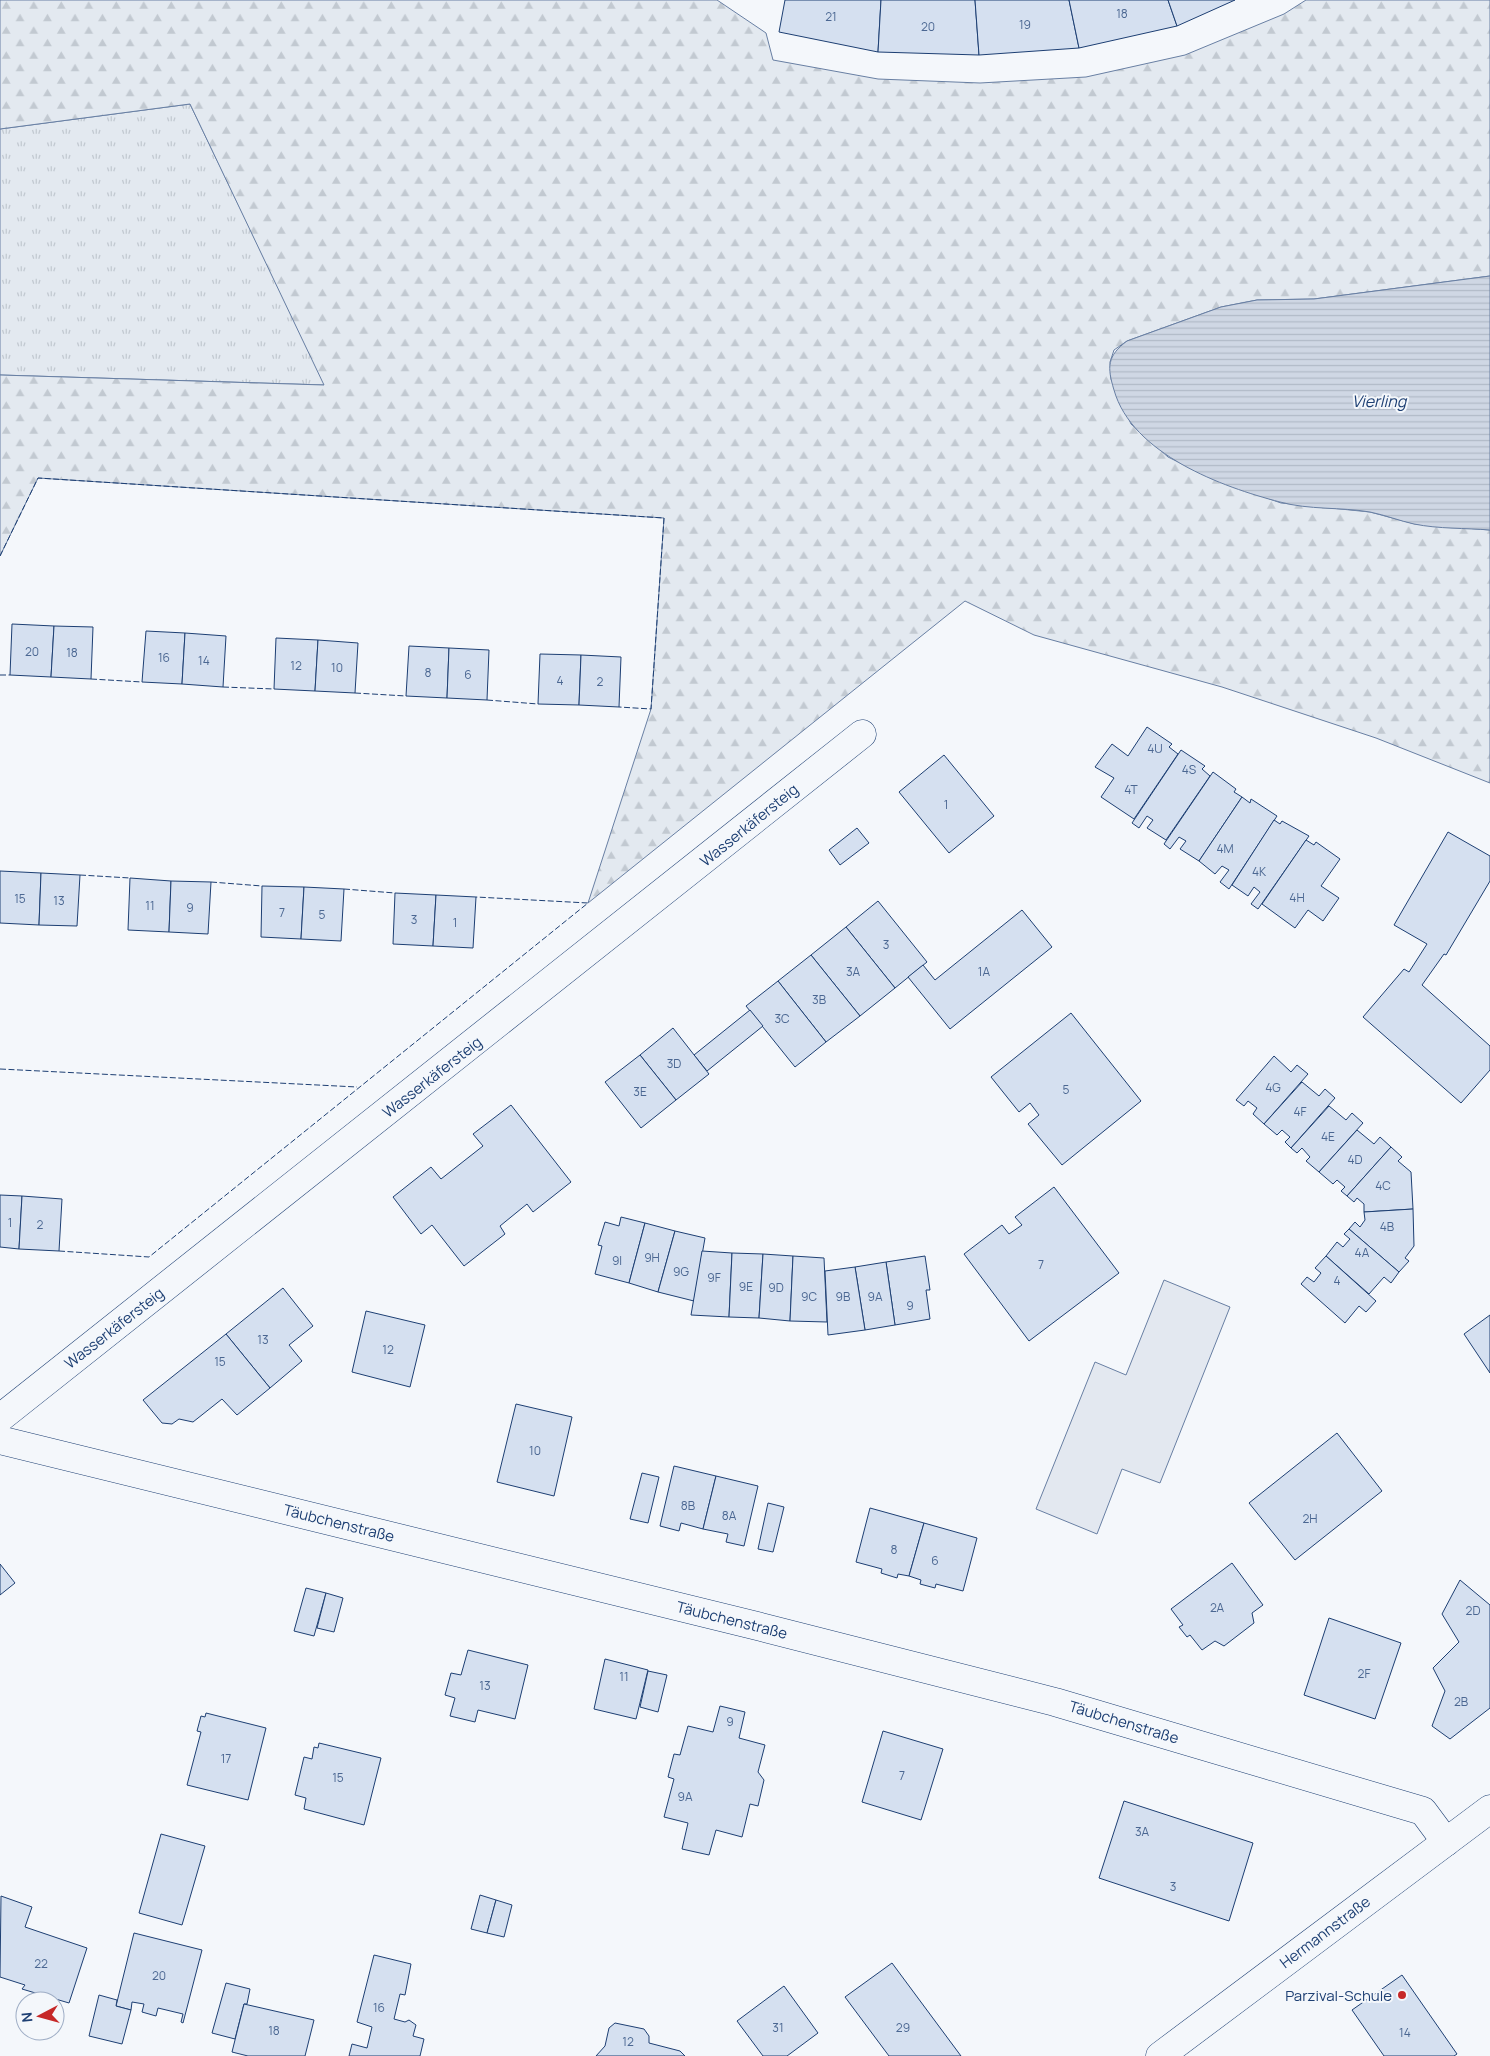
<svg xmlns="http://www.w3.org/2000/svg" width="1490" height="2056" font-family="Manrope,sans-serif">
	<defs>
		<pattern id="grass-tufts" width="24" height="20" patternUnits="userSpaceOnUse" patternTransform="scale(1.25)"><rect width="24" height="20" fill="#e3e9f0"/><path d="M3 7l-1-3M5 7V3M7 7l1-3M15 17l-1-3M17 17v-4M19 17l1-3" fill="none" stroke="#c2c9d1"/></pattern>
		<pattern id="forest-firs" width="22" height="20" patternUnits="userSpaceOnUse" patternTransform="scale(1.25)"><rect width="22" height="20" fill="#e3e9f0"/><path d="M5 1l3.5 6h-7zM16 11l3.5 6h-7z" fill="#c2c9d1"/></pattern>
		<pattern id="water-rules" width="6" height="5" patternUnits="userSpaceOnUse" patternTransform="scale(1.25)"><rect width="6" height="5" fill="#cfd7e4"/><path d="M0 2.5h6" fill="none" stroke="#b1bac7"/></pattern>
	</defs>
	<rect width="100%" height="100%" fill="#f4f7fb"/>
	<path fill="url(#grass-tufts)" stroke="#687fa3" d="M190 104 325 385 0 375V129Z"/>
	<path fill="url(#forest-firs)" stroke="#687fa3" d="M0 0H717L766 33 773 60 878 79 980 83 1086 77 1185 55 1284 14 1306 0H1490V276L1314 299 1257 300 1221 307 1127 341 1114 350 1110 362 1111 379 1131 424 1168 457 1213 479 1281 503 1370 512 1415 524 1490 530V783L1376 738 1222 687 1034 635 965 601 588 903 651 709 664 518 38 478 0 556V375L324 385 190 104 0 129Z"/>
	<path fill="#e3e8f0" stroke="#687fa3" d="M1164 1280 1230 1307 1160 1483 1122 1469 1097 1534 1036 1509 1095 1362 1126 1375Z"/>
	<path fill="url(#water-rules)" stroke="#687fa3" d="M1490 276V530C1465 528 1439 529 1414 524 1400 521 1385 515 1370 512 1341 507 1309 510 1280 502 1222 487 1132 454 1114 390 1107 367 1107 356 1127 341L1221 307 1257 300 1314 299Z"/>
	<g fill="#d5e0f0" stroke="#1d3f73">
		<path d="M785 0H881L878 52 779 32Z"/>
		<path d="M881 0H975L979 55 878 52Z"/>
		<path d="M975 0H1069L1079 48 979 55Z"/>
		<path d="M1069 0H1168L1177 26 1079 48Z"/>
		<path d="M1168 0H1235L1177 26Z"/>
		<path d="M12 624 54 626 51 677 10 675Z"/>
		<path d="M54 626 93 627 91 679 51 677Z"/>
		<path d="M146 631 185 633 182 684 142 682Z"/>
		<path d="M185 633 226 636 223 687 182 684Z"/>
		<path d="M276 638 318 640 315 691 274 689Z"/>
		<path d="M318 640 358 643 355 693 315 691Z"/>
		<path d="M409 646 449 648 447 698 406 696Z"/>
		<path d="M449 648 489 650 487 700 447 698Z"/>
		<path d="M540 654 581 655 579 705 538 704Z"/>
		<path d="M581 655 621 657 619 707 579 705Z"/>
		<path d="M1147 727 1172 744 1169 747 1178 754 1134 819 1101 797 1114 778 1095 767 1112 744 1128 756Z"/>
		<path d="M1181 750 1205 766 1202 769 1210 776 1166 840 1147 828 1153 820 1147 816 1139 828 1132 823Z"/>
		<path d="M944 755 994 816 949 853 899 792Z"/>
		<path d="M1213 772 1236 789 1234 792 1242 797 1199 861 1180 849 1186 841 1179 837 1170 849 1164 844Z"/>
		<path d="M1242 797 1250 803 1251 799 1277 816 1229 889 1220 882 1229 870 1222 866 1215 874 1199 861Z"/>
		<path d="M1274 820 1280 824 1282 821 1309 836 1258 909 1251 904 1260 892 1254 887 1248 896 1232 885Z"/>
		<path d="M857 828 869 843 840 865 829 850Z"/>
		<path d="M1448 832 1490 856V881L1446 955 1444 954 1422 985 1490 1046V1070L1461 1103 1363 1017 1404 969 1409 972 1427 944 1394 925Z"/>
		<path d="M1306 840 1314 845 1316 842 1340 859 1321 886 1339 898 1323 921 1308 910 1295 928 1262 904Z"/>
		<path d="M0 871 41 873 39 925 0 923Z"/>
		<path d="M41 873 80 875 77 926 39 925Z"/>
		<path d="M130 878 171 881 169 932 128 930Z"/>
		<path d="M171 881 211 882 208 934 169 932Z"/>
		<path d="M262 886 304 887 301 939 261 937Z"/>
		<path d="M304 887 344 889 341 941 301 939Z"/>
		<path d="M395 893 436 895 433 946 393 944Z"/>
		<path d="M436 895 476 897 473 948 433 946Z"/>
		<path d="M878 901 927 962 895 988 846 927Z"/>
		<path d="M1022 910 1052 947 950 1029 908 977 923 965 935 980Z"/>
		<path d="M846 927 895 988 860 1016 811 955Z"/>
		<path d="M811 955 860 1016 826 1042 778 981Z"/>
		<path d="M778 981 826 1042 795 1067 746 1006Z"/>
		<path d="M750 1010 763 1026 707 1071 694 1055Z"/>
		<path d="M1071 1013 1141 1101 1062 1165 1028 1124 1039 1115 1030 1103 1019 1112 991 1077Z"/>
		<path d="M673 1028 709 1074 676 1100 640 1055Z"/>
		<path d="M640 1055 676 1100 641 1128 605 1082Z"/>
		<path d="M1274 1056 1291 1072 1297 1065 1308 1074 1264 1124 1253 1114 1257 1108 1248 1101 1244 1106 1236 1100Z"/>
		<path d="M1302 1082 1319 1096 1325 1089 1335 1098 1291 1148 1285 1142 1290 1137 1282 1130 1277 1135 1264 1124Z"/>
		<path d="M511 1105 571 1182 533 1212 527 1204 500 1226 505 1234 464 1266 432 1225 421 1234 393 1197 431 1167 441 1179 483 1146 473 1134Z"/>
		<path d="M1329 1106 1346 1120 1352 1113 1363 1123 1319 1172 1306 1161 1310 1157 1302 1148 1297 1153 1291 1148Z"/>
		<path d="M1357 1130 1374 1144 1380 1137 1391 1147 1347 1196 1341 1191 1345 1187 1337 1180 1333 1184 1319 1172Z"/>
		<path d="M1391 1147 1402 1157 1398 1161 1411 1172 1413 1209 1364 1212V1204L1357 1198 1354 1202 1347 1196Z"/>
		<path d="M1054 1187 1119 1273 1029 1341 964 1254 1002 1225 1009 1234 1022 1225 1015 1217Z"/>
		<path d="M0 1195 22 1196 19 1249 0 1247Z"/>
		<path d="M22 1196 62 1199 59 1251 19 1249Z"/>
		<path d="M1413 1209 1414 1246 1405 1258 1409 1261 1399 1272 1349 1229 1355 1222 1360 1227 1365 1220 1364 1212Z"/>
		<path d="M621 1217 645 1223 629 1283 595 1274 602 1246 598 1245 605 1222 619 1226Z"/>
		<path d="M645 1223 675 1231 658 1292 629 1283Z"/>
		<path d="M1349 1229 1399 1272 1391 1283 1384 1277 1369 1294 1326 1256 1337 1242 1343 1247 1350 1239 1344 1234Z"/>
		<path d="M675 1231 705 1238 694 1301 658 1292Z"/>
		<path d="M702 1251 732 1253 729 1317 691 1315Z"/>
		<path d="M732 1253 763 1254 759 1318 729 1317Z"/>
		<path d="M763 1254 793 1256 790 1321 759 1318Z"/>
		<path d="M793 1256 824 1258 827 1322 790 1321Z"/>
		<path d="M925 1256 930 1290H926L930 1319 895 1325 886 1262Z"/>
		<path d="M1326 1256 1376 1301 1366 1312 1359 1306 1345 1323 1301 1284 1307 1277 1314 1282 1321 1273 1315 1268Z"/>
		<path d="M886 1262 895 1325 865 1330 855 1267Z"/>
		<path d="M855 1267 865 1330 828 1335 825 1271Z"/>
		<path d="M283 1288 313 1326 289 1345 302 1361 270 1388 226 1334Z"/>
		<path d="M366 1311 425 1325 410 1387 352 1372Z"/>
		<path d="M1490 1315V1373L1464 1334Z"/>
		<path d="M226 1334 270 1388 237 1415 222 1399 193 1422 179 1419 172 1424 162 1423 143 1400Z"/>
		<path d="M516 1404 572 1417 554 1496 497 1482Z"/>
		<path d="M1337 1433 1382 1491 1295 1560 1249 1503Z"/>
		<path d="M674 1466 716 1476 703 1529 681 1523 679 1531 660 1526Z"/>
		<path d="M642 1473 659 1477 648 1523 630 1519Z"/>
		<path d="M716 1476 758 1486 744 1546 726 1542 728 1534 703 1529Z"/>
		<path d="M768 1503 784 1507 773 1552 758 1549Z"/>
		<path d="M870 1508 924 1523 909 1576 898 1574 897 1578 881 1573 882 1569 856 1562Z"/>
		<path d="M924 1523 977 1538 963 1591 936 1584 935 1588 920 1584 921 1580 909 1576Z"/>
		<path d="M1232 1563 1263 1605 1252 1613 1254 1623 1224 1646 1215 1641 1202 1650 1190 1635 1187 1637 1179 1627 1183 1625 1171 1609Z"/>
		<path d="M0 1564 15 1583 0 1595Z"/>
		<path d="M1460 1580 1490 1605V1708L1450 1739 1432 1726 1445 1691 1433 1668 1459 1642 1442 1614Z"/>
		<path d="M306 1588 326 1593 314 1636 294 1631Z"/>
		<path d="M326 1593 343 1598 334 1632 317 1628Z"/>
		<path d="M1329 1618 1401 1643 1375 1719 1304 1695Z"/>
		<path d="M468 1650 528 1665 515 1719 478 1710 475 1722 450 1716 455 1698 445 1695 451 1673 461 1675Z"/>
		<path d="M605 1659 648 1670 636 1719 594 1709Z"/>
		<path d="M648 1671 667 1675 658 1712 640 1707Z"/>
		<path d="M720 1706 745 1712 739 1738 765 1745 758 1772 764 1780 758 1806 750 1804 742 1837 716 1830 709 1855 682 1849 688 1823 664 1817 674 1779 668 1777 674 1754 680 1755 688 1726 713 1732Z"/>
		<path d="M206 1713 266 1728 248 1800 187 1785 201 1732 197 1731 201 1716 205 1717Z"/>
		<path d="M883 1731 943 1749 921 1820 862 1802Z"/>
		<path d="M319 1743 381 1758 364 1825 304 1809 306 1798 295 1795 304 1757 312 1759 314 1747 318 1748Z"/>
		<path d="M1124 1801 1253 1843 1229 1921 1099 1878Z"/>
		<path d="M161 1834 205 1846 182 1925 139 1913Z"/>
		<path d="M480 1895 496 1900 487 1933 471 1929Z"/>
		<path d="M1 1896 32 1907 25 1927 87 1948 69 2003 22 1989 25 1985 0 1977Z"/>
		<path d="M496 1900 512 1905 504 1937 487 1933Z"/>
		<path d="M134 1933 202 1950 183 2023 181 2022 183 2014 158 2008 156 2016 142 2012 144 2004 132 2002 131 2010 116 2006Z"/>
		<path d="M374 1955 411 1964 405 1995 400 1994 394 2019 405 2022 409 2020 416 2025 413 2036 424 2039 420 2056H349L352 2044 367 2048 372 2027 357 2022Z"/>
		<path d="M892 1963 961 2056H889L845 1997Z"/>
		<path d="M1402 1975 1457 2054 1454 2056H1384L1352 2010Z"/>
		<path d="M226 1983 250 1989 247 2004H244L235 2039 212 2033Z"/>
		<path d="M784 1986 818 2033 787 2056H763L737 2021Z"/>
		<path d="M99 1995 117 2000 116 2006 131 2010 122 2044 89 2036Z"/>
		<path d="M244 2004 314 2020 305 2056H248L232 2052Z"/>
		<path d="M615 2023 644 2029 649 2036V2043L680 2051 685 2056H596L605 2046 609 2028Z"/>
	</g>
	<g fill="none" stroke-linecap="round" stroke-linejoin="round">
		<defs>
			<g id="minor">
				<path d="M0 1418 862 734"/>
				<path d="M0 1440 761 1627 1055 1702 1423 1811 1446 1842"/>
				<path d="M1160 2056 1490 1809"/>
			</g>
		</defs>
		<use href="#minor" stroke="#1d3f73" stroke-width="29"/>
		<use href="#minor" stroke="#f4f7fb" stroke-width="28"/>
		<g stroke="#1d3f73" stroke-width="1" stroke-dasharray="6 2.5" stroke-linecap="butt">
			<path d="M0 556 38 478 664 518 651 709 619 707"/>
			<path d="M0 675H10"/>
			<path d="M91 679 142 682"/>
			<path d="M223 687 274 689"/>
			<path d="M355 693 406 696"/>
			<path d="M487 700 538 704"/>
			<path d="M80 875 130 878"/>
			<path d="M211 882 262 886"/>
			<path d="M344 889 395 893"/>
			<path d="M0 1069 357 1087"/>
			<path d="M59 1251 149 1257 588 903 476 897"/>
		</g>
	</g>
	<circle fill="#c62828" stroke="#f4f7fb" stroke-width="2" cx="1402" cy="1995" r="5"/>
	<g text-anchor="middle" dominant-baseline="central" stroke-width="4" stroke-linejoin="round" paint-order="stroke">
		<g font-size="12" fill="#4b6792">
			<text x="1122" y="13">18</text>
			<text x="831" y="16">21</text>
			<text x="1025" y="24">19</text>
			<text x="928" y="26">20</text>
			<text x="32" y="651">20</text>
			<text x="72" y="652">18</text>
			<text x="164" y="657">16</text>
			<text x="204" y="660">14</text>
			<text x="296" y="665">12</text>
			<text x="337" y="667">10</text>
			<text x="428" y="672">8</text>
			<text x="468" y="674">6</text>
			<text x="560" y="680">4</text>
			<text x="600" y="681">2</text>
			<text x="1155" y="748">4U</text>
			<text x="1189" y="769">4S</text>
			<text x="1131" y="789">4T</text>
			<text x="946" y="804">1</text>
			<text x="1225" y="848">4M</text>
			<text x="1259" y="871">4K</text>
			<text x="1297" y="897">4H</text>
			<text x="20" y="898">15</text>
			<text x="59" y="900">13</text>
			<text x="150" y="905">11</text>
			<text x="190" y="907">9</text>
			<text x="282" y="912">7</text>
			<text x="322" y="914">5</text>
			<text x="414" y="919">3</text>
			<text x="455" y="922">1</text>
			<text x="886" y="944">3</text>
			<text x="853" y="971">3A</text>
			<text x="984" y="971">1A</text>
			<text x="819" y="999">3B</text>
			<text x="782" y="1018">3C</text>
			<text x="674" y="1063">3D</text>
			<text x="1273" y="1087">4G</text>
			<text x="1066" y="1089">5</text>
			<text x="640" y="1091">3E</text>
			<text x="1300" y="1111">4F</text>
			<text x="1328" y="1136">4E</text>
			<text x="1355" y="1159">4D</text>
			<text x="1383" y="1185">4C</text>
			<text x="10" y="1222">1</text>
			<text x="40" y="1224">2</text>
			<text x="1387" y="1226">4B</text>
			<text x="1362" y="1252">4A</text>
			<text x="652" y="1257">9H</text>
			<text x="617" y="1260">9I</text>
			<text x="1041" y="1264">7</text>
			<text x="681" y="1271">9G</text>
			<text x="714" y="1277">9F</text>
			<text x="1337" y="1280">4</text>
			<text x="746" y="1286">9E</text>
			<text x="776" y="1287">9D</text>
			<text x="809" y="1296">9C</text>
			<text x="843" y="1296">9B</text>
			<text x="875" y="1296">9A</text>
			<text x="910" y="1305">9</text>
			<text x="263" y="1339">13</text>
			<text x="388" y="1349">12</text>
			<text x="220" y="1361">15</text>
			<text x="535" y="1450">10</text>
			<text x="688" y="1505">8B</text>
			<text x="729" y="1515">8A</text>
			<text x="1310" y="1518">2H</text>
			<text x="894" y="1549">8</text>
			<text x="935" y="1560">6</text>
			<text x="1217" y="1607">2A</text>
			<text x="1473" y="1610">2D</text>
			<text x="1364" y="1673">2F</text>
			<text x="624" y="1676">11</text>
			<text x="485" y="1685">13</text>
			<text x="1461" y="1701">2B</text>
			<text x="730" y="1721">9</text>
			<text x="226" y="1758">17</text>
			<text x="902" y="1775">7</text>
			<text x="338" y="1777">15</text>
			<text x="685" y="1796">9A</text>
			<text x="1142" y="1831">3A</text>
			<text x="1173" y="1886">3</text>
			<text x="41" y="1963">22</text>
			<text x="159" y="1975">20</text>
			<text x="379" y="2007">16</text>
			<text x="778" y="2027">31</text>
			<text x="903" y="2027">29</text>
			<text x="274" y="2030">18</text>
			<text x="1405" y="2032">14</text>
			<text x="628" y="2041">12</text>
		</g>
		<g font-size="15" fill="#1d3f73" stroke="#f4f7fb">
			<text transform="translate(749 825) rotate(-39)">Wasserkäfersteig</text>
			<text transform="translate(432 1077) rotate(-38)">Wasserkäfersteig</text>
			<text transform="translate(114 1328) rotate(-38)">Wasserkäfersteig</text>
			<text transform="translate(339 1523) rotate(14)">Täubchenstraße</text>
			<text transform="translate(732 1620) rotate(14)">Täubchenstraße</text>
			<text transform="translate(1124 1722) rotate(17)">Täubchenstraße</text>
			<text transform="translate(1325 1932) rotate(-37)">Hermannstraße</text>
		</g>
		<g font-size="15" fill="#1d3f73" stroke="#f4f7fb" text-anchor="end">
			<text x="1392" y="1995">Parzival-Schule</text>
		</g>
		<g font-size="16" font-style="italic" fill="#1d3f73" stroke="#f4f7fb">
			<text x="1379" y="401">Vierling</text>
		</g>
	</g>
	<g transform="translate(40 2016) rotate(264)"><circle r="24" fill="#f4f7fb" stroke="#9eadc5"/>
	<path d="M0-4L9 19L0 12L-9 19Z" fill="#c62828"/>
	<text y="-8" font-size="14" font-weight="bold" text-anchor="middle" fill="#1d3f73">N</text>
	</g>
</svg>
